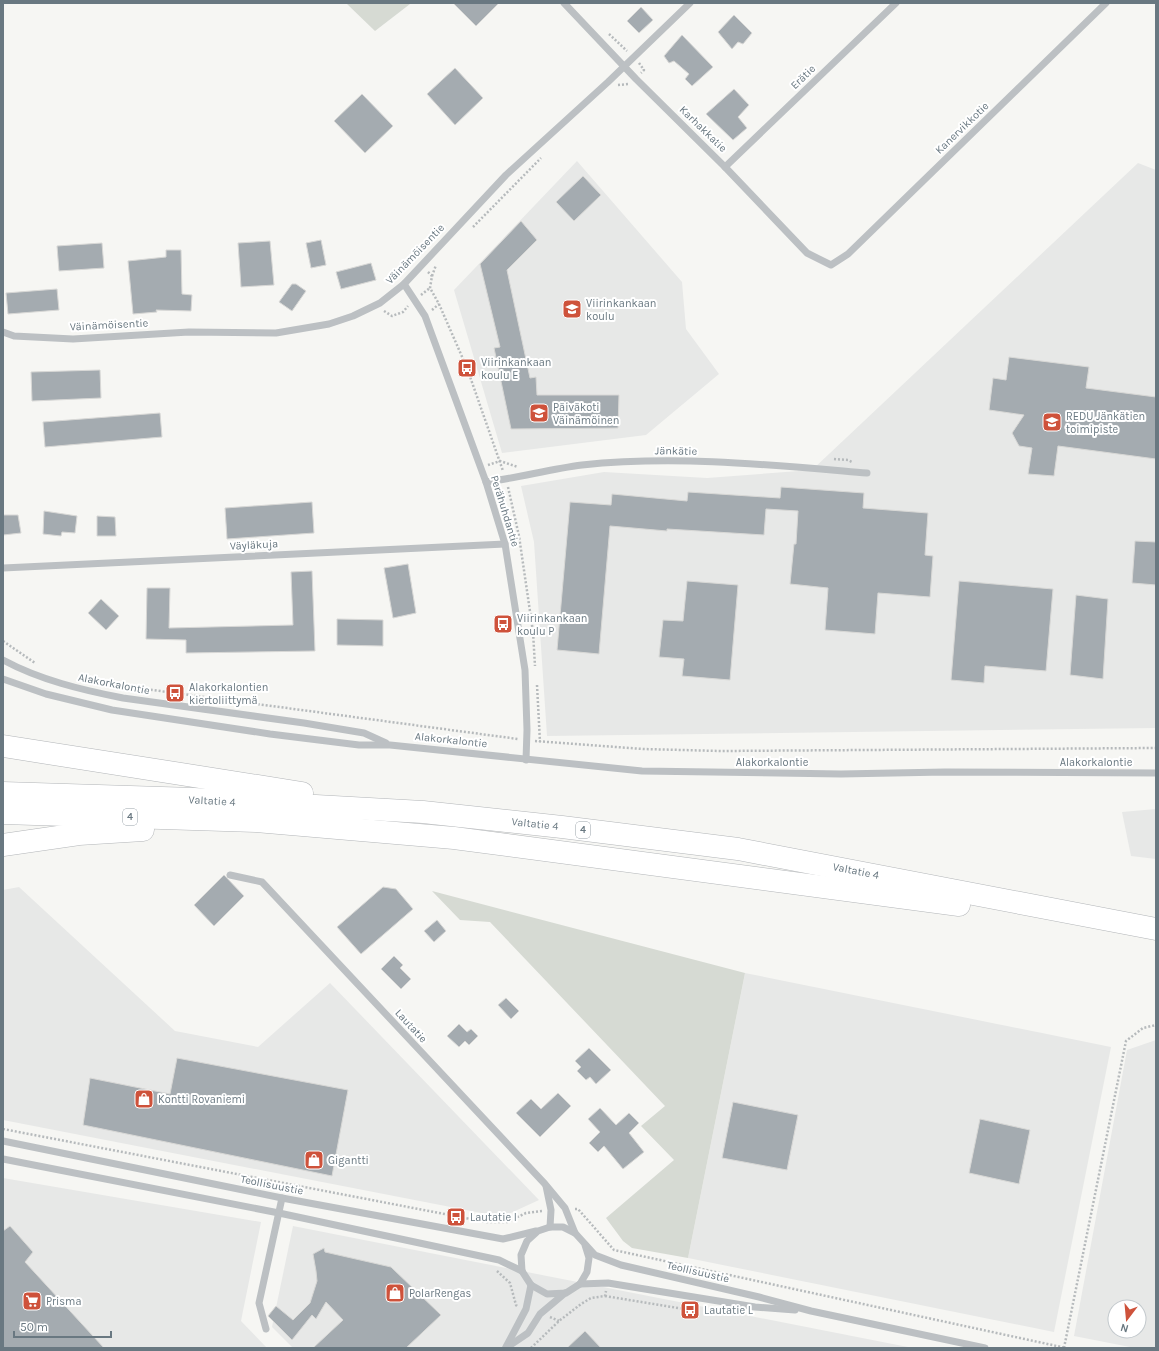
<svg xmlns="http://www.w3.org/2000/svg" width="1159" height="1351" font-family="Karla,sans-serif">
	<rect width="100%" height="100%" fill="#f6f6f3"/>
	<g fill="#e7e8e7" fill-rule="evenodd">
		<path d="M577 161 682 282 686 329 719 374 646 435 502 453 454 290Z"/>
		<path d="M1138 163 1156 170V728L547 736 534 542 521 486 604 472 707 478 812 470Z"/>
		<path d="M1156 809V859L1131 856 1122 812Z"/>
		<path d="M19 887 175 1031 258 1047 330 983 539 1200 502 1217 3 1120V890Z"/>
		<path d="M745 973 1111 1047 1054 1332 688 1258Z"/>
		<path d="M1156 1040V1348H1135L1074 1336 1127 1050ZM1115 1307H1139V1331H1115Z"/>
		<path d="M3 1178 261 1222 241 1321 267 1348H3Z"/>
		<path d="M293 1226 913 1348H293L272 1327Z"/>
	</g>
	<g fill="#d6dad3">
		<path d="M348 3H409L410 4 375 31 347 4Z"/>
		<path d="M432 891 745 973 688 1258 632 1248 623 1241 606 1218 674 1160 641 1126 665 1106 490 922 460 920Z"/>
	</g>
	<g fill="#a4abb0" stroke="#d8d8d6">
		<path d="M453 3H499L476 26Z"/>
		<path d="M641 7 653 20 639 33 627 21Z"/>
		<path d="M734 15 752 33 743 44 738 42 732 49 718 32Z"/>
		<path d="M682 35 713 67 692 86 685 79 689 74 674 61 669 63 664 56Z"/>
		<path d="M455 68 483 98 455 125 427 94Z"/>
		<path d="M734 89 749 105 738 117 747 128 733 140 706 114Z"/>
		<path d="M362 94 393 126 365 153 334 121Z"/>
		<path d="M583 176 601 195 574 221 556 202Z"/>
		<path d="M521 221 537 240 507 270 530 378 536 377 537 395H619L618 428 511 429 494 348 500 347 480 264Z"/>
		<path d="M321 240 326 265 311 268 306 243Z"/>
		<path d="M270 241 274 285 241 287 238 243Z"/>
		<path d="M102 243 104 268 59 271 57 246Z"/>
		<path d="M166 250H181L182 294 192 295 191 311 156 310 157 312 133 314 128 261 166 257Z"/>
		<path d="M371 263 376 280 341 289 336 272Z"/>
		<path d="M292 284H296L306 291 292 311 279 302Z"/>
		<path d="M57 289 59 310 8 314 6 293Z"/>
		<path d="M1009 357 1089 367 1086 388 1156 397V459L1058 446 1054 476 1028 474 1032 448 1019 446 1012 433 1024 415 989 410 993 378 1006 380Z"/>
		<path d="M100 370 101 398 32 401 31 372Z"/>
		<path d="M160 413 162 437 45 447 43 422Z"/>
		<path d="M781 487 864 493 863 508 928 513 925 555 933 556 930 597 878 593 875 634 825 630 828 588 790 584 794 544H796L798 511 766 509 764 535 667 529V531L610 526 599 654 557 650 570 502 611 505 612 494 687 501 688 492 780 498Z"/>
		<path d="M312 502 314 533 227 539 225 508Z"/>
		<path d="M44 511 77 516 75 533 62 532 61 536 43 534Z"/>
		<path d="M3 515H18L21 533 3 535Z"/>
		<path d="M97 516 115 517 116 536H97Z"/>
		<path d="M1135 541 1156 542V585L1132 583Z"/>
		<path d="M408 564 416 613 393 618 384 568Z"/>
		<path d="M312 571 315 651 186 653V640L146 639 147 588H170L169 628 293 625 291 572Z"/>
		<path d="M687 581 738 585 730 680 682 676 684 659 659 657 663 620 683 621Z"/>
		<path d="M959 581 1053 589 1046 671 985 666 984 683 951 680Z"/>
		<path d="M1076 595 1108 599 1103 679 1070 675Z"/>
		<path d="M101 599 119 616 106 630 88 613Z"/>
		<path d="M337 619 383 620V646L337 645Z"/>
		<path d="M224 875 244 896 214 926 194 905Z"/>
		<path d="M383 887 396 889 413 909 361 954 337 927Z"/>
		<path d="M437 920 446 931 434 942 424 931Z"/>
		<path d="M394 956 403 965 400 968 411 979 401 989 381 969Z"/>
		<path d="M506 998 519 1011 511 1019 498 1005Z"/>
		<path d="M459 1024 467 1032 471 1029 478 1036 469 1045 465 1041 459 1047 447 1036Z"/>
		<path d="M589 1048 611 1070 596 1084 590 1077 586 1080 577 1071 581 1067 575 1061Z"/>
		<path d="M177 1058 348 1090 332 1176 83 1125 90 1078 170 1094Z"/>
		<path d="M558 1093 571 1106 540 1137 516 1113 531 1099 541 1109Z"/>
		<path d="M733 1102 798 1115 787 1170 722 1158Z"/>
		<path d="M600 1108 616 1125 629 1113 639 1123 629 1133 644 1152 623 1169 604 1146 598 1152 589 1143 600 1132 588 1119Z"/>
		<path d="M980 1119 1030 1130 1019 1184 969 1173Z"/>
		<path d="M10 1226 33 1252 25 1262 104 1348H3V1231Z"/>
		<path d="M324 1248 325 1252 391 1267 441 1315 406 1348H313L343 1320 326 1302 316 1319 312 1315 292 1340 268 1316 276 1306 293 1320 310 1303 317 1281 316 1271 313 1254Z"/>
		<path d="M585 1331 601 1348H567Z"/>
	</g>
	<g fill="none" stroke-linecap="round" stroke-linejoin="round">
		<defs>
			<g id="highway">
				<path d="M3 746 302 793"/>
				<path d="M3 793 194 799 423 812 562 827 738 849 1156 929"/>
				<path d="M3 813 256 821 454 838 959 905"/>
				<path d="M3 845 79 834 143 830"/>
			</g>
		</defs>
		<use href="#highway" stroke="#b2b5b8" stroke-width="23"/>
		<g stroke="#b6babc" stroke-width="2.5" stroke-dasharray="2 2" stroke-linecap="butt">
			<path d="M609 34 627 51"/>
			<path d="M639 63 644 70 641 73"/>
			<path d="M618 85 629 84"/>
			<path d="M473 227 541 158"/>
			<path d="M428 272 432 276 430 288 439 304 467 368 503 471"/>
			<path d="M432 276 436 265"/>
			<path d="M421 295 430 288"/>
			<path d="M432 310 439 304"/>
			<path d="M384 311 392 316 403 312 408 306"/>
			<path d="M834 459 848 460 852 462"/>
			<path d="M488 465 500 461 518 467"/>
			<path d="M508 487 519 536 533 632 535 666"/>
			<path d="M3 641 35 663"/>
			<path d="M115 685 518 739"/>
			<path d="M537 685 540 742"/>
			<path d="M535 741 643 749 721 751 1156 748"/>
			<path d="M3 1129 486 1222H507L526 1213 542 1211"/>
			<path d="M575 1209H578L614 1250 1066 1348"/>
			<path d="M497 1271 510 1283 516 1305 517 1306"/>
			<path d="M605 1296 690 1310"/>
			<path d="M550 1317 559 1321"/>
			<path d="M531 1348 559 1321 581 1304 591 1298 605 1296 606 1291"/>
			<path d="M1064 1348 1126 1041 1143 1028 1156 1025"/>
		</g>
		<g stroke="#bcc0c3" stroke-width="7">
			<path d="M564 3 636 79 725 167 807 253 831 265 848 254 1106 3"/>
			<path d="M725 167 896 3"/>
			<path d="M404 284 425 316 486 482 505 544 525 670 527 730 526 760"/>
			<path d="M3 332 14 336 73 339 189 332 276 333 329 324 353 316 380 303 404 284 506 175 608 82 690 3"/>
			<path d="M486 482C518 478 550 469 582 465 677 455 773 465 867 473"/>
			<path d="M3 568 505 544"/>
			<path d="M3 660C40 680 82 690 123 698L304 723 364 733 386 743"/>
			<path d="M3 679 46 694 112 710 270 734 359 745H390L642 771 841 774 945 772 1156 773"/>
			<path d="M230 875 262 882 545 1184 565 1208 575 1233"/>
			<path d="M3 1141 282 1198 503 1239 536 1231"/>
			<path d="M3 1159 279 1213 499 1260 522 1271"/>
			<path d="M546 1186 551 1210 550 1227"/>
			<path d="M585 1245 589 1258 587 1272 580 1284 566 1293 547 1294 531 1285 522 1271 521 1255 527 1241 538 1231 550 1227H563L575 1233 595 1255 621 1265 759 1297 811 1311 985 1348"/>
			<path d="M580 1284 608 1283 755 1307 795 1310"/>
			<path d="M266 1329 259 1303 282 1198"/>
			<path d="M506 1347 526 1309 531 1285"/>
			<path d="M506 1348 528 1333 540 1314 565 1293"/>
		</g>
		<use href="#highway" stroke="#fff" stroke-width="22"/>
	</g>
	<defs>
		<symbol id="school-square" viewBox="-11 -11 22 22"><rect x="-9" y="-9" width="18" height="18" rx="4" fill="#ce523b" stroke="#fff"/><path d="M0-5L7-2L0 1L-7-2ZM-4 1L0 2.5L4 1V4Q0 6-4 4Z" fill="#fff"/></symbol>
		<symbol id="bus-square" viewBox="-11 -11 22 22"><rect x="-9" y="-9" width="18" height="18" rx="4" fill="#ce523b" stroke="#fff"/><path d="M-5-6H5V4H4V6H2V4H-2V6H-4V4H-5ZM-3.5-4V0h7V-4ZM-3.5 1.2v1.5H-2V1.2ZM2 1.2v1.5H3.5V1.2Z" fill="#fff"/></symbol>
		<symbol id="shop-square" viewBox="-11 -11 22 22"><rect x="-9" y="-9" width="18" height="18" rx="4" fill="#ce523b" stroke="#fff"/><path d="M-5-2.5h2.3a2.7 3.5 0 0 1 5.4 0H5L5.5 6h-11ZM-1.5-2.5h3a1.5 2.3 0 0 0-3 0Z" fill="#fff"/></symbol>
		<symbol id="supermarket-square" viewBox="-11 -11 22 22"><rect x="-9" y="-9" width="18" height="18" rx="4" fill="#ce523b" stroke="#fff"/><path d="M-6-5.5h2.5l.6 2H6L4.5 2H-2.5L-4.4-4H-6ZM-1.5 3.2a1.3 1.3 0 1 0 .1 0ZM3 3.2a1.3 1.3 0 1 0 .1 0Z" fill="#fff"/></symbol>
	</defs>
	<g fill-rule="evenodd">
		<use href="#school-square" x="561" y="298" width="22" height="22"/>
		<use href="#bus-square" x="456" y="357" width="22" height="22"/>
		<use href="#school-square" x="528" y="402" width="22" height="22"/>
		<use href="#school-square" x="1041" y="411" width="22" height="22"/>
		<use href="#bus-square" x="492" y="613" width="22" height="22"/>
		<use href="#bus-square" x="164" y="682" width="22" height="22"/>
		<use href="#shop-square" x="133" y="1088" width="22" height="22"/>
		<use href="#shop-square" x="303" y="1149" width="22" height="22"/>
		<use href="#bus-square" x="445" y="1206" width="22" height="22"/>
		<use href="#shop-square" x="384" y="1282" width="22" height="22"/>
		<use href="#supermarket-square" x="21" y="1290" width="22" height="22"/>
		<use href="#bus-square" x="679" y="1299" width="22" height="22"/>
	</g>
	<g text-anchor="middle" dominant-baseline="central" stroke-width="4" stroke-linejoin="round" paint-order="stroke">
		<g fill="#fff" stroke="#96a0a7" stroke-width="1">
			<rect x="123" y="809" width="14" height="16" rx="3"/>
			<rect x="576" y="822" width="14" height="16" rx="3"/>
		</g>
		<g font-size="10" font-weight="bold" fill="#697881">
			<text x="130" y="817">4</text>
			<text x="583" y="830">4</text>
		</g>
		<g font-size="11" fill="#697881" stroke="#fff">
			<text transform="translate(803 77) rotate(-44)">Erätie</text>
			<text transform="translate(962 128) rotate(-44)">Kanervikkotie</text>
			<text transform="translate(703 129) rotate(44)">Karhakkatie</text>
			<text transform="translate(415 254) rotate(-46)">Väinämöisentie</text>
			<text transform="translate(109 325) rotate(-3)">Väinämöisentie</text>
			<text transform="translate(676 451) rotate(1)">Jänkätie</text>
			<text transform="translate(505 511) rotate(73)">Perähuhdantie</text>
			<text transform="translate(254 545) rotate(-3)">Väyläkuja</text>
			<text transform="translate(114 684) rotate(11)">Alakorkalontie</text>
			<text transform="translate(451 740) rotate(6)">Alakorkalontie</text>
			<text x="772" y="762">Alakorkalontie</text>
			<text x="1096" y="762">Alakorkalontie</text>
			<text transform="translate(212 801) rotate(3)">Valtatie 4</text>
			<text transform="translate(535 824) rotate(6)">Valtatie 4</text>
			<text transform="translate(856 871) rotate(11)">Valtatie 4</text>
			<text transform="translate(411 1026) rotate(47)">Lautatie</text>
			<text transform="translate(272 1185) rotate(11)">Teollisuustie</text>
			<text transform="translate(698 1272) rotate(13)">Teollisuustie</text>
		</g>
		<g font-size="11" fill="#697881" stroke="#fff" text-anchor="start">
			<text x="586" y="303">Viirinkankaan<tspan x="586" dy="13">koulu</tspan></text>
			<text x="481" y="362">Viirinkankaan<tspan x="481" dy="13">koulu E</tspan></text>
			<text x="553" y="407">Päiväkoti<tspan x="553" dy="13">Väinämöinen</tspan></text>
			<text x="1066" y="416">REDU Jänkätien<tspan x="1066" dy="13">toimipiste</tspan></text>
			<text x="517" y="618">Viirinkankaan<tspan x="517" dy="13">koulu P</tspan></text>
			<text x="189" y="687">Alakorkalontien<tspan x="189" dy="13">kiertoliittymä</tspan></text>
			<text x="158" y="1099">Kontti Rovaniemi</text>
			<text x="328" y="1160">Gigantti</text>
			<text x="470" y="1217">Lautatie I</text>
			<text x="409" y="1293">PolarRengas</text>
			<text x="46" y="1301">Prisma</text>
			<text x="704" y="1310">Lautatie L</text>
		</g>
	</g>
	<rect width="1159" height="1351" fill="none" stroke="#697881" stroke-width="8"/>
	<g transform="translate(1127 1319) rotate(196)"><circle r="19" fill="#ffffff" stroke="#c3c9cd"/>
	<path d="M0-3L7 15L0 10L-7 15Z" fill="#ce523b"/>
	<text y="-6" font-size="11" font-weight="bold" text-anchor="middle" fill="#697881">N</text>
	</g>
	<path d="M14 1331v6h97v-6" fill="none" stroke="#697881" stroke-width="2"/>
	<text x="20" y="1331" font-size="12" fill="#697881" stroke="#ffffff" stroke-width="3" paint-order="stroke">50 m</text>
</svg>
